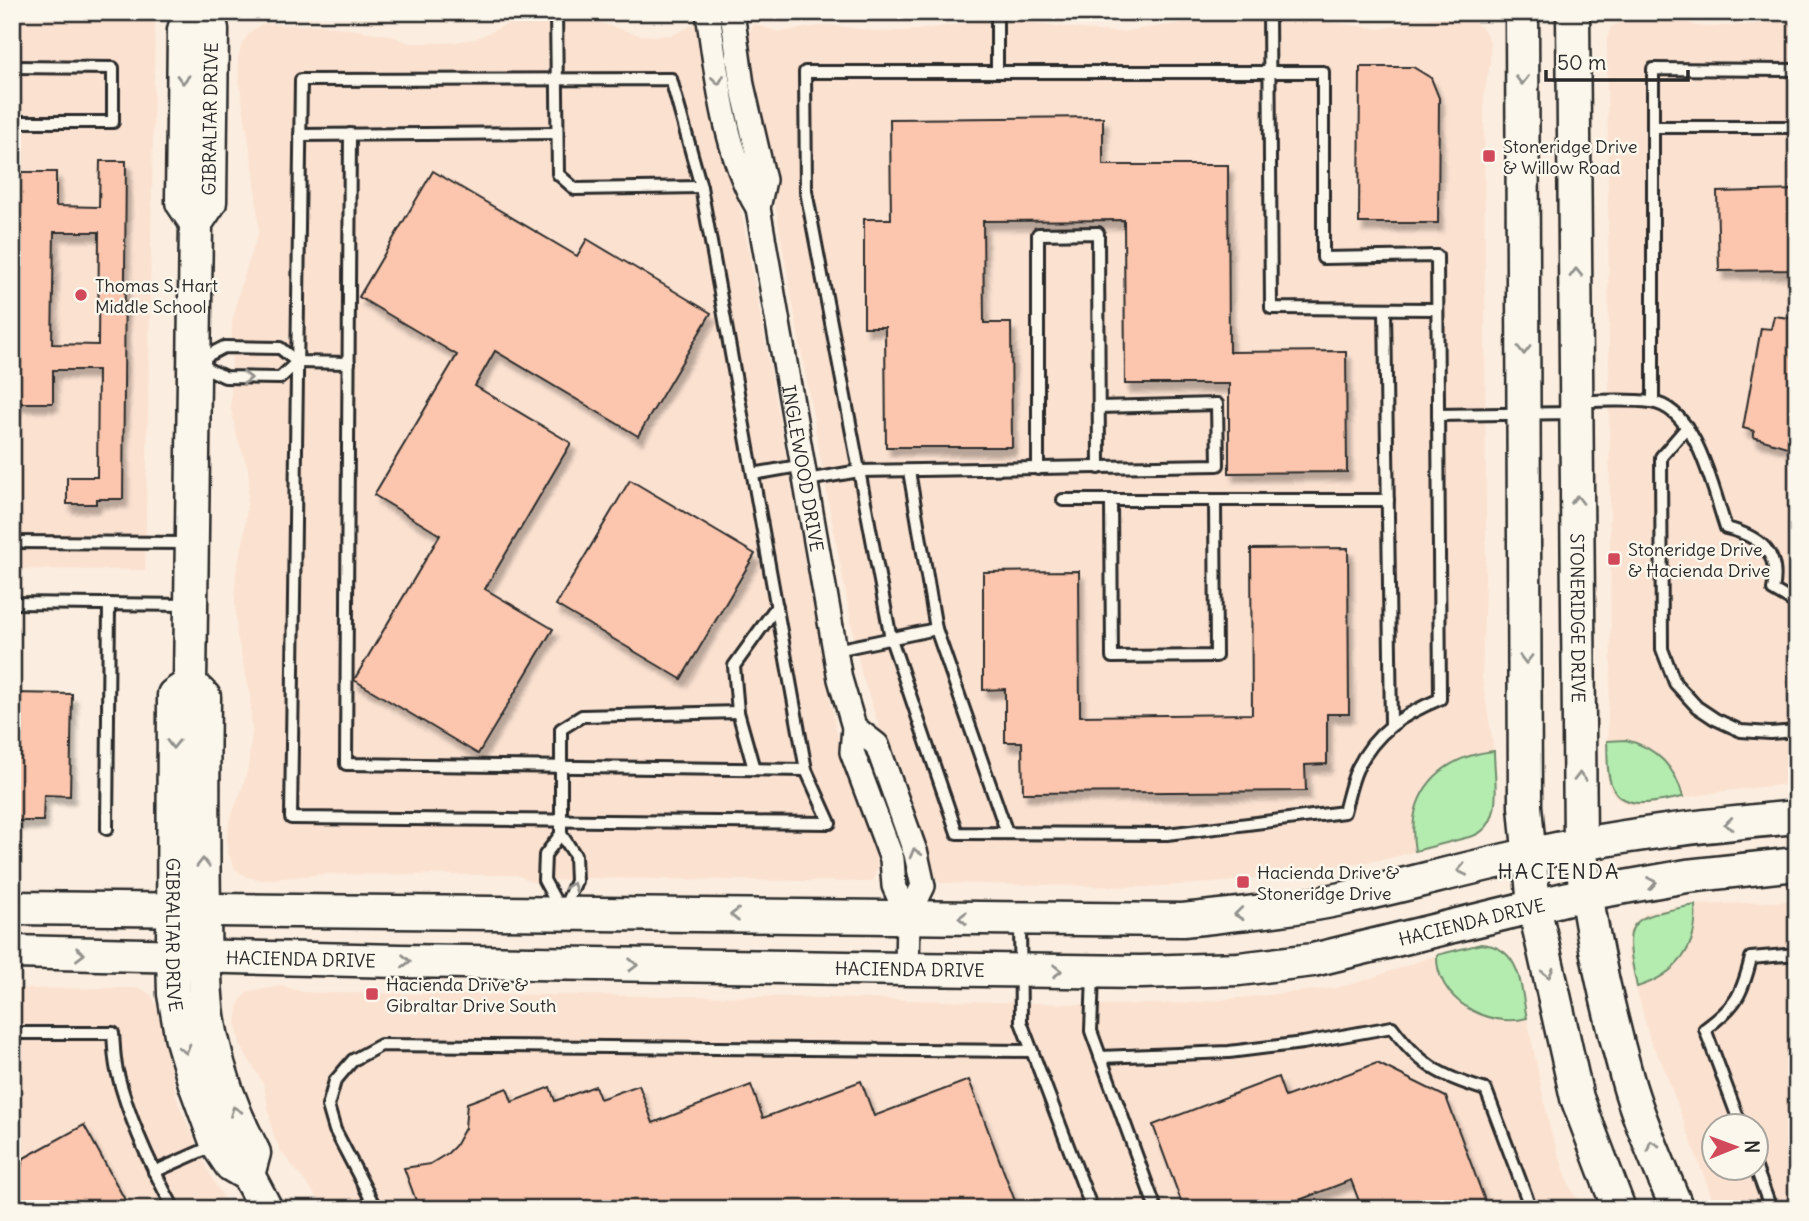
<svg xmlns="http://www.w3.org/2000/svg" width="1809" height="1221" font-family="Delius,sans-serif">
	<defs>
		<filter id="shadow"><feDropShadow dx="4.5" dy="8" stdDeviation="2" flood-color="#0004"/></filter>
	</defs>
	<rect width="100%" height="100%" fill="#fbeddf"/>
	<filter id="ink" filterUnits="userSpaceOnUse"><feTurbulence type="fractalNoise" baseFrequency=".0143" numOctaves="2"/><feDisplacementMap in="SourceGraphic" scale="14" xChannelSelector="R" yChannelSelector="G"/><feConvolveMatrix kernelMatrix="1 2 1 2 8 2 1 2 1" color-interpolation-filters="sRGB"/></filter>
	<g filter="url(#ink)">
		<g fill="#fbe1d0" fill-rule="evenodd">
			<path d="M1636 14 1673 18 1697 26 1711 27 1797 21V783L1724 791 1638 806 1626 804 1616 797 1610 789 1607 776 1608 710 1611 673 1607 39 1611 27Z"/>
			<path d="M1436 18 1468 20 1476 23 1484 30 1490 41V63L1484 95 1486 547 1482 678 1494 751 1495 809 1492 820 1481 833 1473 836 1386 859 1225 882 1146 887 940 883 931 869 882 735 861 672 833 527 747 49 749 33 754 24 779 32 828 25 884 32 918 30 974 22 1019 21 1096 31 1120 32 1198 21 1313 20 1380 29Z"/>
			<path d="M155 20 145 570 12 569V21Z"/>
			<path d="M594 21 639 35 658 36 673 35 697 23 719 125 743 220 836 730 851 782 876 848 877 867 874 879 871 882 591 878 532 882 517 875 323 874 262 880 247 877 235 869 228 853 227 838 230 819 243 787 248 768 252 732 250 694 237 635 235 601 236 572 244 539 249 481 248 468 237 436 231 408 232 323 241 285 259 231 254 173 239 81 238 59 242 43 252 30 263 24 321 25 389 35 409 43H449L475 39 512 22Z"/>
			<path d="M1797 901V1209H1716L1663 1065 1650 1040 1627 953 1629 931 1635 922 1646 913 1669 908 1698 905ZM1714 1126H1756V1168H1714Z"/>
			<path d="M1481 944 1494 945 1502 949 1516 966 1550 1129 1570 1187 1583 1209H323L317 1197 281 1151 273 1134 264 1085 240 1044 236 1023 239 1003 247 992 283 986 302 992 322 993 784 997 1117 1005 1190 1003 1335 988 1360 982 1437 955Z"/>
			<path d="M133 988 142 989 151 995 157 1006 178 1103 210 1174 229 1209H12V989Z"/>
		</g>
		<g fill="#b4ebaf" stroke="#708b6d" stroke-width="2">
			<path d="M1626 740C1656 747 1676 768 1683 797 1660 801 1624 813 1612 786 1606 774 1608 755 1607 741Z"/>
			<path d="M1494 751C1494 779 1505 824 1473 836L1415 851C1405 794 1439 757 1494 751Z"/>
			<path d="M1695 905C1699 948 1676 975 1637 987 1622 917 1627 918 1695 905Z"/>
			<path d="M1481 944C1522 947 1520 987 1527 1018 1488 1029 1435 999 1437 955Z"/>
		</g>
		<g fill="#fbc6ad" stroke="#2b2b2b" stroke-width="2" fill-rule="evenodd" filter="url(#shadow)">
			<path d="M1360 67H1413L1431 78 1439 98 1438 223H1359Z"/>
			<path d="M1103 117V165H1228L1229 352 1346 351 1347 472 1229 473V384H1125L1124 220 983 221 984 323H1011L1012 447H886L885 327H864V219H891L890 119Z"/>
			<path d="M100 161H126L123 499H96V504H67V477H97L98 370H53V403H12V172H56V206L99 207ZM54 232H99L98 345 52 344Z"/>
			<path d="M433 171 577 256 587 239 711 313 638 436 495 351 475 386 571 443 485 589 553 629 478 754 354 680 440 535 374 495 457 355 359 297Z"/>
			<path d="M1797 190V270L1719 271 1717 192Z"/>
			<path d="M1774 316 1797 319V450L1753 437 1754 431 1743 428 1761 328 1771 329Z"/>
			<path d="M630 480 755 554 681 679 556 605Z"/>
			<path d="M1348 548 1349 714H1327V764L1305 765 1306 791 1023 793 1022 742H1005V689L983 690V572L1079 571 1080 716 1252 714 1251 549Z"/>
			<path d="M12 693 72 694 70 796 44 795 43 821H12Z"/>
			<path d="M1377 1063 1446 1097 1488 1209H1362L1351 1180 1276 1209H1184L1153 1125 1278 1077 1285 1097Z"/>
			<path d="M969 1080 1018 1209H433L431 1202 418 1206 404 1168 430 1164 448 1153 455 1146 465 1128 467 1103 507 1088 512 1102 550 1087 555 1101 595 1086 600 1099 639 1085 653 1123 751 1085 763 1118 861 1081 874 1116Z"/>
			<path d="M84 1125 130 1209H12V1182L17 1179 24 1158Z"/>
		</g>
		<g fill="none" stroke-linecap="round" stroke-linejoin="round">
			<defs>
				<g id="lane">
					<path d="M556 12 558 174 575 189 701 187"/>
					<path d="M997 12V72"/>
					<path d="M1269 12 1271 308 1437 309"/>
					<path d="M12 67 113 68V122H12"/>
					<path d="M805 72H1323V258L1437 256 1440 699C1402 715 1376 731 1357 769 1351 782 1348 798 1344 812L1167 834 957 833 891 639 806 191Z"/>
					<path d="M671 79 701 187 806 770 830 823 291 818 301 80Z"/>
					<path d="M1653 127H1797"/>
					<path d="M350 134 346 764 806 770"/>
					<path d="M300 135 557 133"/>
					<path d="M1385 309 1391 724"/>
					<path d="M199 360 224 347 280 348 297 362 349 363"/>
					<path d="M197 364 225 377 280 378 297 362"/>
					<path d="M1580 401C1603 401 1628 399 1651 402 1697 408 1713 491 1726 528 1759 536 1781 552 1773 590L1797 604"/>
					<path d="M1653 402V69L1797 70"/>
					<path d="M1438 415 1575 413"/>
					<path d="M1687 427 1661 457 1662 649 1675 683 1697 707 1715 719 1741 731 1770 733 1797 731"/>
					<path d="M1038 469V234L1098 233 1099 468"/>
					<path d="M909 471 936 629 1007 833"/>
					<path d="M753 474 804 465"/>
					<path d="M807 480 859 471 1218 465 1217 404 1099 407"/>
					<path d="M1063 500H1388"/>
					<path d="M1111 500 1112 657 1216 656 1215 500"/>
					<path d="M12 542 189 543"/>
					<path d="M12 603 188 605"/>
					<path d="M836 650 936 629"/>
					<path d="M754 769 738 712 734 666 777 606"/>
					<path d="M107 829 109 604"/>
					<path d="M561 834 545 855 544 880 562 913 576 881 575 855 561 834V729L582 716 738 712"/>
					<path d="M1020 920 1021 1022 1092 1209"/>
					<path d="M1093 974 1091 1031 1156 1209"/>
					<path d="M12 1033H113C114 1045 114 1059 117 1071 129 1120 150 1165 174 1209"/>
					<path d="M1100 1057 1229 1052 1303 1043 1392 1027C1421 1066 1440 1076 1486 1090L1531 1209"/>
					<path d="M1741 1126 1705 1029C1736 1006 1742 995 1751 958L1797 954"/>
					<path d="M1756 1168 1771 1209"/>
					<path d="M154 1172 215 1145"/>
					<path d="M376 1209 335 1130 328 1106 335 1081 353 1060 381 1045 1032 1051"/>
				</g>
				<g id="street">
					<path d="M708 12C716 73 726 157 758 208"/>
					<path id="s1" d="M732 12 742 85 764 180 758 208 840 679 854 727 852 752 892 859 894 886 908 917"/>
					<path d="M854 727 877 745 916 854 923 886 908 917 907 969"/>
				</g>
				<g id="secondary">
					<path d="M190 12 184 30 182 202 196 223"/>
					<path d="M205 12 212 29 210 202 196 223 190 684 204 697C203 770 203 843 204 915 205 956 203 998 212 1038 220 1077 235 1117 254 1153L248 1175"/>
					<path d="M1522 12 1525 806 1534 906 1577 1098 1619 1209"/>
					<path id="s2" d="M1573 12 1580 845C1588 922 1606 1002 1627 1078 1639 1122 1660 1166 1677 1209"/>
					<path id="s3" d="M190 684 174 695 173 955 174 994 182 1040 195 1084 217 1144 231 1165 248 1175 266 1209"/>
					<path d="M12 908 1183 920C1236 914 1289 910 1341 899 1404 886 1465 868 1528 855 1616 835 1707 825 1797 817"/>
					<path id="s4" d="M12 952 400 961 907 969 1141 972 1239 969 1313 960 1585 894 1687 876 1797 864"/>
				</g>
			</defs>
			<use href="#lane" stroke="#2b2b2b" stroke-width="16"/>
			<use href="#street" stroke="#2b2b2b" stroke-width="28"/>
			<use href="#secondary" stroke="#2b2b2b" stroke-width="37"/>
			<use href="#lane" stroke="#fbf7ec" stroke-width="10"/>
			<use href="#street" stroke="#fbf7ec" stroke-width="23"/>
			<use href="#secondary" stroke="#fbf7ec" stroke-width="32"/>
		</g>
		<defs><path id="oneway-chevron" d="M-2-3.5L2.5 0L-2 3.5" fill="none" stroke-width="1.6" stroke-linecap="round" stroke-linejoin="round" transform="scale(1.75)"/></defs>
		<g stroke="#93918c">
			<use href="#oneway-chevron" transform="translate(183 79) rotate(91)"/>
			<use href="#oneway-chevron" transform="translate(718 80) rotate(81)"/>
			<use href="#oneway-chevron" transform="translate(1522 80) rotate(90)"/>
			<use href="#oneway-chevron" transform="translate(1576 273) rotate(-91)"/>
			<use href="#oneway-chevron" transform="translate(1524 350) rotate(90)"/>
			<use href="#oneway-chevron" transform="translate(247 378) rotate(1)"/>
			<use href="#oneway-chevron" transform="translate(1577 500) rotate(-90)"/>
			<use href="#oneway-chevron" transform="translate(1526 659) rotate(90)"/>
			<use href="#oneway-chevron" transform="translate(173 744) rotate(91)"/>
			<use href="#oneway-chevron" transform="translate(1580 777) rotate(-90)"/>
			<use href="#oneway-chevron" transform="translate(1729 824) rotate(174)"/>
			<use href="#oneway-chevron" transform="translate(915 853) rotate(-106)"/>
			<use href="#oneway-chevron" transform="translate(203 863) rotate(-90)"/>
			<use href="#oneway-chevron" transform="translate(1462 870) rotate(167)"/>
			<use href="#oneway-chevron" transform="translate(1652 883) rotate(-10)"/>
			<use href="#oneway-chevron" transform="translate(572 887) rotate(-71)"/>
			<use href="#oneway-chevron" transform="translate(1239 914) rotate(174)"/>
			<use href="#oneway-chevron" transform="translate(735 915) rotate(-179)"/>
			<use href="#oneway-chevron" transform="translate(963 918) rotate(-179)"/>
			<use href="#oneway-chevron" transform="translate(80 954) rotate(1)"/>
			<use href="#oneway-chevron" transform="translate(406 961) rotate(1)"/>
			<use href="#oneway-chevron" transform="translate(633 965) rotate(1)"/>
			<use href="#oneway-chevron" transform="translate(1057 971) rotate(1)"/>
			<use href="#oneway-chevron" transform="translate(1548 973) rotate(77)"/>
			<use href="#oneway-chevron" transform="translate(185 1049) rotate(75)"/>
			<use href="#oneway-chevron" transform="translate(235 1111) rotate(-110)"/>
			<use href="#oneway-chevron" transform="translate(1652 1145) rotate(-111)"/>
		</g>
	</g>
	<g fill="#d1495b" stroke="#fbf7ec" stroke-width="2.5">
		<rect x="1482" y="149" width="14" height="14" rx="3.5"/>
		<circle cx="81" cy="295" r="7"/>
		<rect x="1607" y="552" width="14" height="14" rx="3.5"/>
		<rect x="1236" y="875" width="14" height="14" rx="3.5"/>
		<rect x="365" y="987" width="14" height="14" rx="3.5"/>
	</g>
	<g text-anchor="middle" dominant-baseline="central" stroke-width="5" stroke-linejoin="round" paint-order="stroke">
		<g font-size="18" fill="#2b2b2b" stroke="#fbf7ec">
			<text transform="translate(210 119) rotate(-89)">GIBRALTAR DRIVE</text>
			<text stroke="none"><textPath href="#s1" startOffset="464">INGLEWOOD DRIVE</textPath></text>
			<text stroke="none"><textPath href="#s2" startOffset="606">STONERIDGE DRIVE</textPath></text>
			<text stroke="none"><textPath href="#s4" startOffset="1465">HACIENDA DRIVE</textPath></text>
			<text stroke="none"><textPath href="#s3" startOffset="259">GIBRALTAR DRIVE</textPath></text>
			<text stroke="none"><textPath href="#s4" startOffset="289">HACIENDA DRIVE</textPath></text>
			<text stroke="none"><textPath href="#s4" startOffset="898">HACIENDA DRIVE</textPath></text>
		</g>
		<g font-size="18" fill="#2b2b2b" stroke="#fbf7ec" text-anchor="start">
			<text x="1503" y="146">Stoneridge Drive<tspan x="1503" dy="21">&amp; Willow Road</tspan></text>
			<text x="95" y="285">Thomas S. Hart<tspan x="95" dy="21">Middle School</tspan></text>
			<text x="1628" y="549">Stoneridge Drive<tspan x="1628" dy="21">&amp; Hacienda Drive</tspan></text>
			<text x="1257" y="872">Hacienda Drive &amp;<tspan x="1257" dy="21">Stoneridge Drive</tspan></text>
			<text x="386" y="984">Hacienda Drive &amp;<tspan x="386" dy="21">Gibraltar Drive South</tspan></text>
		</g>
		<g font-size="21" letter-spacing="2" fill="#2b2b2b" stroke="#fbf7ec">
			<text x="1559" y="871">HACIENDA</text>
		</g>
	</g>
	<rect width="1809" height="1221" fill="none" stroke="#fbf7ec" stroke-width="42"/>
	<rect x="21" y="21" width="1767" height="1179" fill="none" stroke="#2b2b2b" stroke-width="2.5" filter="url(#ink)"/>
	<g transform="translate(1735 1147) rotate(89)"><circle r="33" fill="#fbf7ec" stroke="#a8a59f" stroke-width="2"/>
	<path d="M0-5L12 26L0 18L-12 26Z" fill="#d1495b"/>
	<text y="-10" font-size="19" font-weight="bold" text-anchor="middle" fill="#2b2b2b">N</text>
	</g>
	<path d="M1546 70v10h142v-10" fill="none" stroke="#2b2b2b" stroke-width="3.5"/>
	<text x="1557" y="70" font-size="21" fill="#2b2b2b" stroke="#fbf7ec" stroke-width="5" paint-order="stroke">50 m</text>
</svg>
